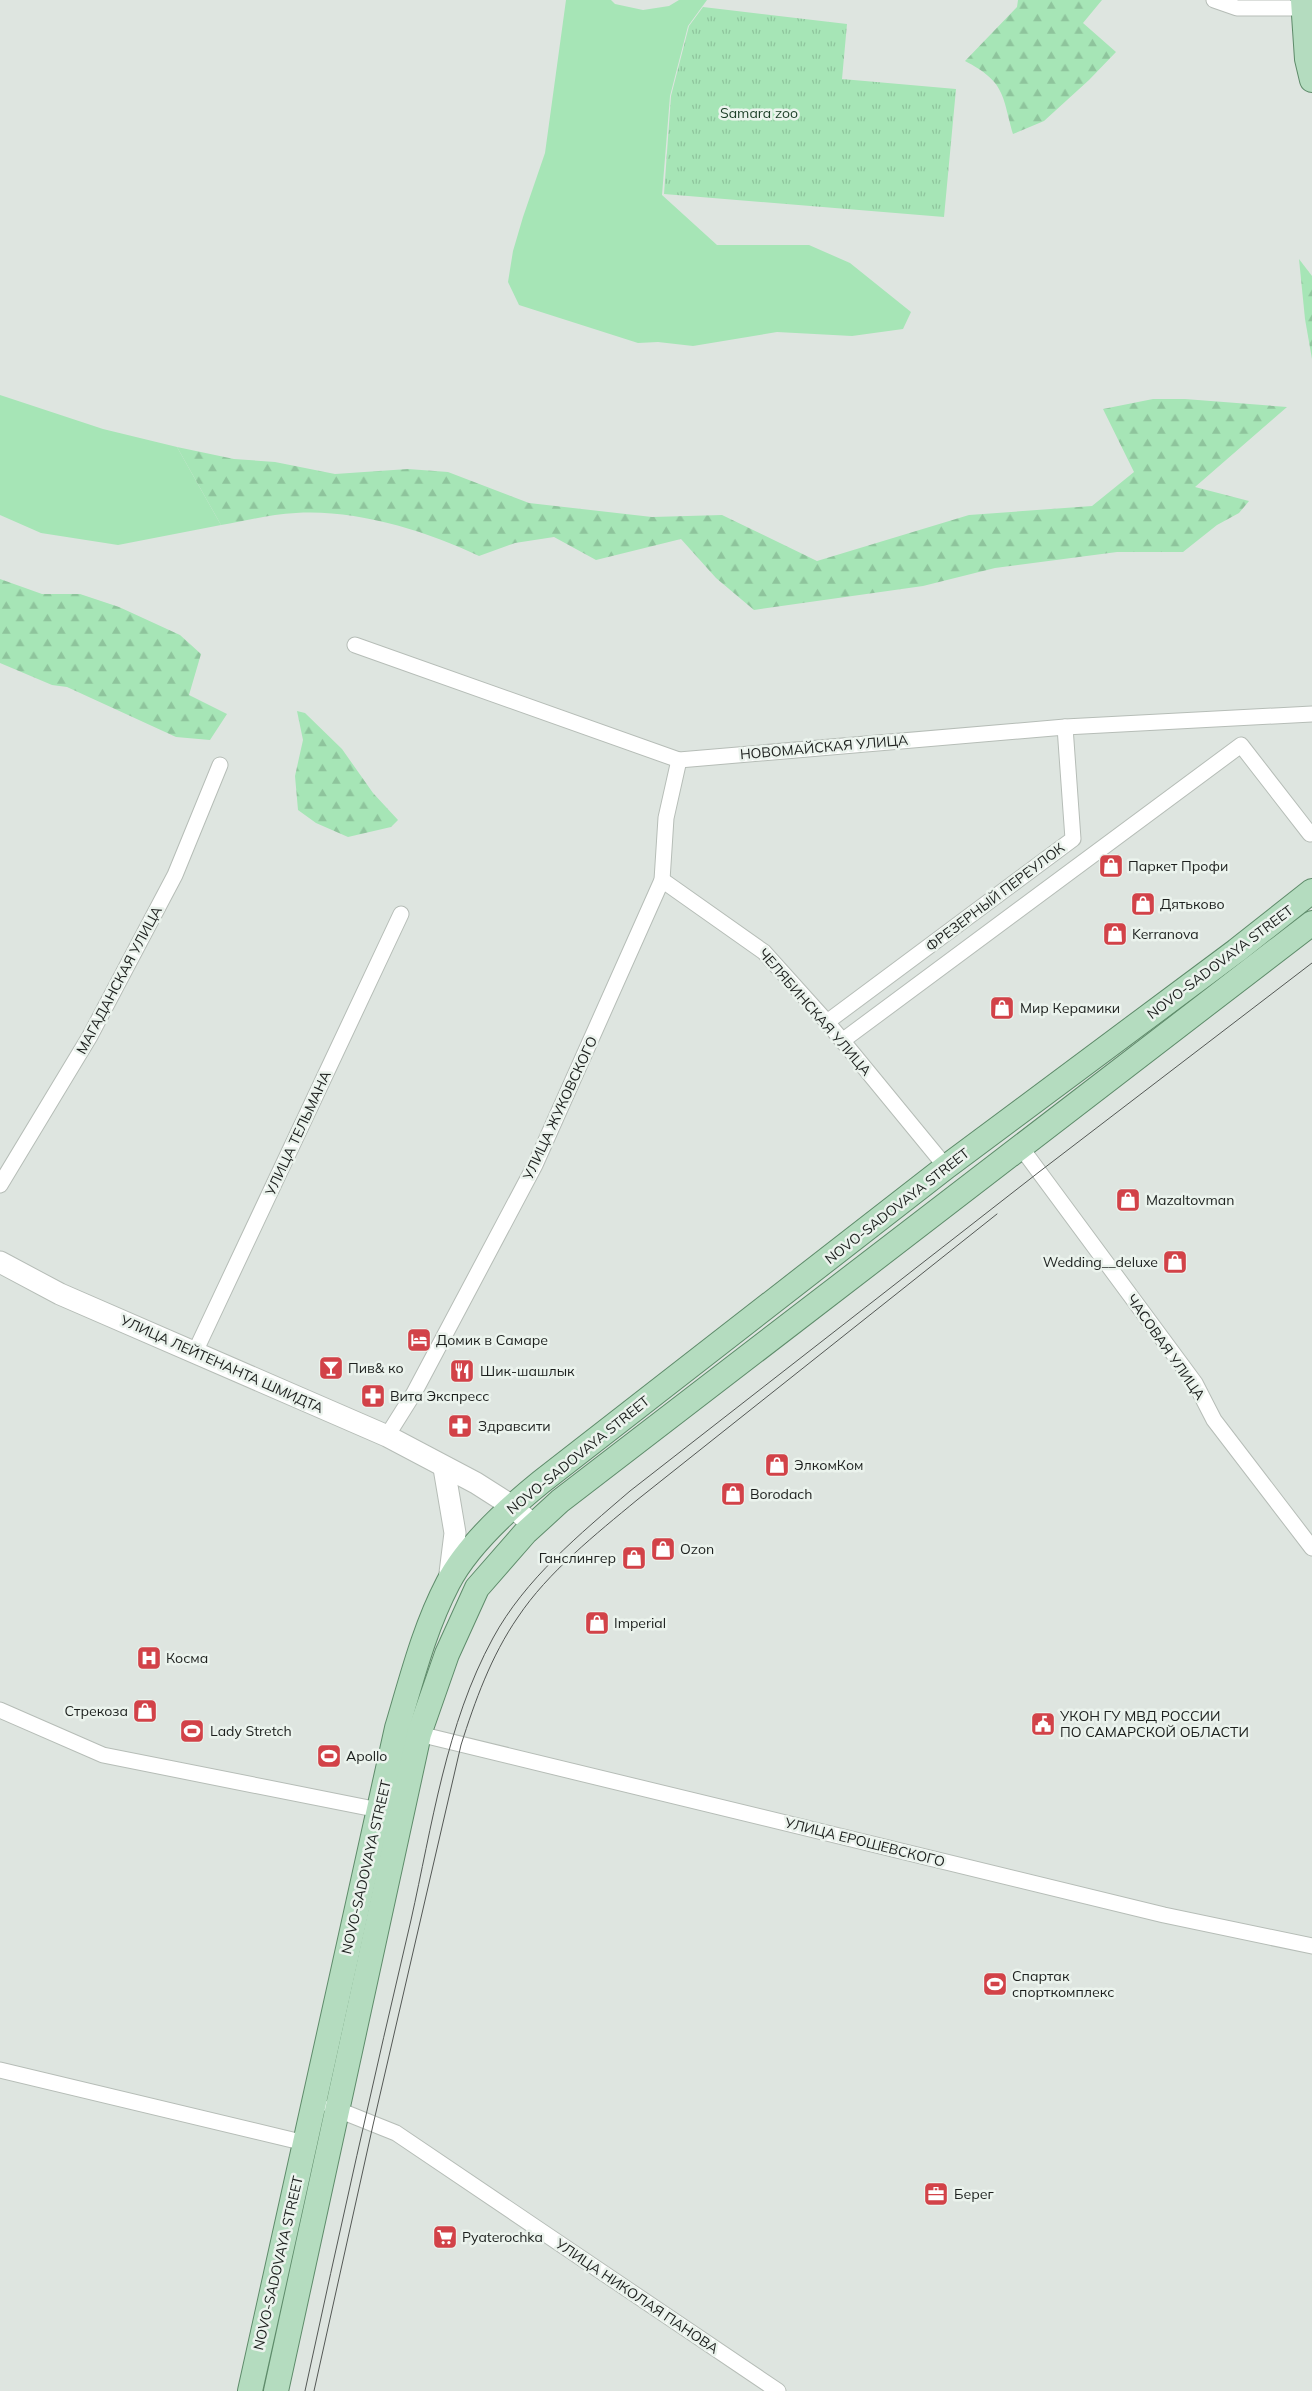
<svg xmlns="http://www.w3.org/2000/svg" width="1312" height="2391" font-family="Mulish,sans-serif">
	<defs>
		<pattern id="forest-firs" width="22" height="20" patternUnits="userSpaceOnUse" patternTransform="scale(1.25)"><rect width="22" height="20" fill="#a6e5b6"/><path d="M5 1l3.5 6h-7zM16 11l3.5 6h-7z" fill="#8ec49c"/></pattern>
		<pattern id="park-tufts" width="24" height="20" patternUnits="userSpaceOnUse" patternTransform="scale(1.25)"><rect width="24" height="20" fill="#a6e5b6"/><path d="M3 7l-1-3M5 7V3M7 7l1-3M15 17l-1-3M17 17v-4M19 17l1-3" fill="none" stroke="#8ec49c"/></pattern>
	</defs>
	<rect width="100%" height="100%" fill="#dee5e0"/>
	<g fill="#a6e5b6">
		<path d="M566 0H611L615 4 643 10 669 6 679 0H707L688 26 670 96 662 195 717 245H809L850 263 911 312 903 329 852 336 777 332 693 346 658 342 638 343 519 305 508 282 513 251 523 217 545 153Z"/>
		<path d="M0 395 103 429 177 447 221 525 118 545 41 533 0 515Z"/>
	</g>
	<g fill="url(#forest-firs)">
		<path d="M1018 0H1102L1083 23 1116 52 1089 80 1044 121 1013 134C1002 94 1005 82 965 61L1017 7Z"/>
		<path d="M1299 259 1312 276V359L1305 319Z"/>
		<path d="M1153 399H1185L1287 407 1195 487 1249 501 1239 513 1217 525 1183 552H1117L995 568 923 586 754 610 716 578 681 539 596 560 554 537 515 543 479 556C427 531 355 509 296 513 271 514 246 521 221 525L177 447 234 459 275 462 335 474 408 469 448 472 529 503 652 517 722 515 817 561 969 515 1092 506 1134 472 1103 409Z"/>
		<path d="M0 579 42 594H80L119 607 180 635 201 654 189 695 227 714 210 740 176 737 67 687 52 685 0 663Z"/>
		<path d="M297 711 305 713 342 749 373 793 398 820 391 827 348 837 316 823 298 810 295 776 303 740Z"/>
	</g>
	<path fill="url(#park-tufts)" d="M703 7 847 24 842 79 956 89 944 217 664 194 671 96 689 26Z"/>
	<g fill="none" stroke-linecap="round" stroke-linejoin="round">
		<defs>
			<g id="street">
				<path d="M1214 0 1237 8H1303"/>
				<path d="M355 645 679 760 1065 727 1312 714"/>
				<path d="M662 880 764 952 827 1022 946 1167"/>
				<path d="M827 1022 1073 839 1065 727"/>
				<path d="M842 1041 1241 745 1310 834"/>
				<path d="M1020 1146 1195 1383 1214 1420 1312 1548"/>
				<path d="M0 1185 90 1036 175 875 220 765"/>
				<path d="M195 1352 401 914"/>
				<path d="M387 1436 414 1393 535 1165 662 880 666 818 679 760"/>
				<path d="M0 1710 103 1755 379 1810"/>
				<path d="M419 1734 1164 1915 1312 1946"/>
				<path d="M0 2070 305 2143"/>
				<path d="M331 2107 396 2133 778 2391"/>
			</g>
			<g id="secondary">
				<path d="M0 1262 60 1294 387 1436 476 1483 512 1506 533 1525"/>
				<path d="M444 1468 455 1533 449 1581"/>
			</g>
			<g id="primary">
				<path d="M1303 0 1307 59 1312 80"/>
				<path d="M250 2391 397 1728C412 1678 424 1629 448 1583 467 1546 509 1508 541 1482L946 1167 1236 951 1312 891"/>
				<path d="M276 2391 419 1734 447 1654 477 1588 525 1533 560 1501 1312 923"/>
			</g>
		</defs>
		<use href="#street" stroke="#b6bdb7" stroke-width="17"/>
		<use href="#secondary" stroke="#b6bdb7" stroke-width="23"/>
		<use href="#primary" stroke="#5e8b6a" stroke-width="26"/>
		<use href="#street" stroke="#fff" stroke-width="15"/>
		<use href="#secondary" stroke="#fff" stroke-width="21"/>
		<use href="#primary" stroke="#b4dcbf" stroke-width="24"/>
		<g stroke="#545855" stroke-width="1">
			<path d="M305 2391C339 2234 374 2077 411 1920 432 1826 446 1724 493 1638 525 1579 580 1534 630 1491L1039 1172 1312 963"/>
			<path d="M314 2391 373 2125 461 1745C475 1701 491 1656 518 1617 548 1572 596 1534 637 1500L997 1214"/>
		</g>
	</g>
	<defs>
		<symbol id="shop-square" viewBox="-11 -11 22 22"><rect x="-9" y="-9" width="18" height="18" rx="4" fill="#d24248" stroke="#ebf3ed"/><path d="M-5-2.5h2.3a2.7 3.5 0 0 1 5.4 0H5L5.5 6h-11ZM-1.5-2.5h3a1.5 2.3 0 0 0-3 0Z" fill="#fff"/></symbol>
		<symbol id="hotel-square" viewBox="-11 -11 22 22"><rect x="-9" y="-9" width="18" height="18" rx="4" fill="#d24248" stroke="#ebf3ed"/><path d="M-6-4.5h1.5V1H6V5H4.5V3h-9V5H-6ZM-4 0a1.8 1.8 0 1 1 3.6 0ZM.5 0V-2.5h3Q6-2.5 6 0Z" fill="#fff"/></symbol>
		<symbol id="bar-square" viewBox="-11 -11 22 22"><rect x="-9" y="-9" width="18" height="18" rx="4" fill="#d24248" stroke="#ebf3ed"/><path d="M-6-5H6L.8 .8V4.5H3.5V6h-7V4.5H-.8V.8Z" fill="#fff"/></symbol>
		<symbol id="restaurant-square" viewBox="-11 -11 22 22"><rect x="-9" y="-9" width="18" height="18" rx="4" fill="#d24248" stroke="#ebf3ed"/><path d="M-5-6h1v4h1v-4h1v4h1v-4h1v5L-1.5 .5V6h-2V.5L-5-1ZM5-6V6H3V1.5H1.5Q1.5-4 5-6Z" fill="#fff"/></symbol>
		<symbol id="pharmacy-square" viewBox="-11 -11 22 22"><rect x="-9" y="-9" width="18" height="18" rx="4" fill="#d24248" stroke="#ebf3ed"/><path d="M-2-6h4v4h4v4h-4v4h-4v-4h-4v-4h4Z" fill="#fff"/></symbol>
		<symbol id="hospital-square" viewBox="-11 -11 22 22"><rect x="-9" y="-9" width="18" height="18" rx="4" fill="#d24248" stroke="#ebf3ed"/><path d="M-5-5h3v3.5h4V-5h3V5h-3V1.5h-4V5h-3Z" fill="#fff"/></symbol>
		<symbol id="civic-square" viewBox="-11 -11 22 22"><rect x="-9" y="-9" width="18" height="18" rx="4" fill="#d24248" stroke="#ebf3ed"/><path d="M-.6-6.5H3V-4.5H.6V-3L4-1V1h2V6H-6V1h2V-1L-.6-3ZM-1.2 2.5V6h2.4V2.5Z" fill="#fff"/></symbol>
		<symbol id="stadium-square" viewBox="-11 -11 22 22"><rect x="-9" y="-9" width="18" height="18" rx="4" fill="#d24248" stroke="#ebf3ed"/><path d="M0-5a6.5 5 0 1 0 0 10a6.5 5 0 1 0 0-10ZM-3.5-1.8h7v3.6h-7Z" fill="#fff"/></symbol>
		<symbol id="office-square" viewBox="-11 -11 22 22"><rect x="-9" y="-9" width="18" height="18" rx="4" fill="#d24248" stroke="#ebf3ed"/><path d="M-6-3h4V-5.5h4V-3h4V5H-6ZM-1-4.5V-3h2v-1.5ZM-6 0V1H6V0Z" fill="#fff"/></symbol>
		<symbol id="supermarket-square" viewBox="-11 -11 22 22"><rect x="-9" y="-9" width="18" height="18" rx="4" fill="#d24248" stroke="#ebf3ed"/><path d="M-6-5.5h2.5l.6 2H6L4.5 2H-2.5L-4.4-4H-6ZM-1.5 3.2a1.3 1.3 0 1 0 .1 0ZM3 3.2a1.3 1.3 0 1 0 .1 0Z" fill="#fff"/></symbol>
	</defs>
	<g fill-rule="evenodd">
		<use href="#shop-square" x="1097" y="852" width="28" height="28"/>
		<use href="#shop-square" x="1129" y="890" width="28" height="28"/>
		<use href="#shop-square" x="1101" y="920" width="28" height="28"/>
		<use href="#shop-square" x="988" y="994" width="28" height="28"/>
		<use href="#shop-square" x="1114" y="1186" width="28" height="28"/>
		<use href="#shop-square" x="1161" y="1248" width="28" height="28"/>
		<use href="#hotel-square" x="405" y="1326" width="28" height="28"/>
		<use href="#bar-square" x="317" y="1354" width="28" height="28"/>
		<use href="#restaurant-square" x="448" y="1357" width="28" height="28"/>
		<use href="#pharmacy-square" x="359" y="1382" width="28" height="28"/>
		<use href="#pharmacy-square" x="446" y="1412" width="28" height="28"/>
		<use href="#shop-square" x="763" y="1451" width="28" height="28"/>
		<use href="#shop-square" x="719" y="1480" width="28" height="28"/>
		<use href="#shop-square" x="649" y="1535" width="28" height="28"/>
		<use href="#shop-square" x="620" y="1544" width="28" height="28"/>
		<use href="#shop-square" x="583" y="1609" width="28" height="28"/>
		<use href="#hospital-square" x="135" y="1644" width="28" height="28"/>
		<use href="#shop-square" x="131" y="1697" width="28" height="28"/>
		<use href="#civic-square" x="1029" y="1710" width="28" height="28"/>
		<use href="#stadium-square" x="178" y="1717" width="28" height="28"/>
		<use href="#stadium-square" x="315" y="1742" width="28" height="28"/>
		<use href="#stadium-square" x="981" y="1970" width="28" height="28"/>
		<use href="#office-square" x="922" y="2180" width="28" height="28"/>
		<use href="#supermarket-square" x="431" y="2223" width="28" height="28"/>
	</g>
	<g text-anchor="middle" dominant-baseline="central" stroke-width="5" stroke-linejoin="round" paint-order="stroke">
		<g font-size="14" fill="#1b3e26" stroke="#ebf3ed">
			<text x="759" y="113">Samara zoo</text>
		</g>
		<g font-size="14" fill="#1c1f1d" stroke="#ebf3ed">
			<text transform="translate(824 747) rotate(-5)">НОВОМАЙСКАЯ УЛИЦА</text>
			<text transform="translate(995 897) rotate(-37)">ФРЕЗЕРНЫЙ ПЕРЕУЛОК</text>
			<text transform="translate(1220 962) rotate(-37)">NOVO-SADOVAYA STREET</text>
			<text transform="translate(119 980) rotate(-62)">МАГАДАНСКАЯ УЛИЦА</text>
			<text transform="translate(815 1012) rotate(49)">ЧЕЛЯБИНСКАЯ УЛИЦА</text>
			<text transform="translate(560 1108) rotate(-65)">УЛИЦА ЖУКОВСКОГО</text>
			<text transform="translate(298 1133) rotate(-65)">УЛИЦА ТЕЛЬМАНА</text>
			<text transform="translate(897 1206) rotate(-38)">NOVO-SADOVAYA STREET</text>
			<text transform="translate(1166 1347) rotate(55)">ЧАСОВАЯ УЛИЦА</text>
			<text transform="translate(222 1364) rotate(24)">УЛИЦА ЛЕЙТЕНАНТА ШМИДТА</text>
			<text transform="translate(578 1455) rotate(-39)">NOVO-SADOVAYA STREET</text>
			<text transform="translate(865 1842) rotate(14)">УЛИЦА ЕРОШЕВСКОГО</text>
			<text transform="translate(366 1867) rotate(-77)">NOVO-SADOVAYA STREET</text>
			<text transform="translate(278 2263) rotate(-77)">NOVO-SADOVAYA STREET</text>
			<text transform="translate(637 2296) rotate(34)">УЛИЦА НИКОЛАЯ ПАНОВА</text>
		</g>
		<g font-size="14" fill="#1c1f1d" stroke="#ebf3ed" text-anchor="start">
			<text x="1128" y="866">Паркет Профи</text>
			<text x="1160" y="904">Дятьково</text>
			<text x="1132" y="934">Kerranova</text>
			<text x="1020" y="1008">Мир Керамики</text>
			<text x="1146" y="1200">Mazaltovman</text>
			<text x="1158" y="1262" text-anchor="end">Wedding__deluxe</text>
			<text x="436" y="1340">Домик в Самаре</text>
			<text x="348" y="1368">Пив&amp; ко</text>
			<text x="480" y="1371">Шик-шашлык</text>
			<text x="390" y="1396">Вита Экспресс</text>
			<text x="478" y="1426">Здравсити</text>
			<text x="794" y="1465">ЭлкомКом</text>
			<text x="750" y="1494">Borodach</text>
			<text x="680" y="1549">Ozon</text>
			<text x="616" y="1558" text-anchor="end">Ганслингер</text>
			<text x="614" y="1623">Imperial</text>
			<text x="166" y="1658">Косма</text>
			<text x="128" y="1711" text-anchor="end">Стрекоза</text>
			<text x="1060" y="1716">УКОН ГУ МВД РОССИИ<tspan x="1060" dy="16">ПО САМАРСКОЙ ОБЛАСТИ</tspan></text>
			<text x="210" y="1731">Lady Stretch</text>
			<text x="346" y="1756">Apollo</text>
			<text x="1012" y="1976">Спартак<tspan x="1012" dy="16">спорткомплекс</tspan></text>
			<text x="954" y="2194">Берег</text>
			<text x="462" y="2237">Pyaterochka</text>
		</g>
	</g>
</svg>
